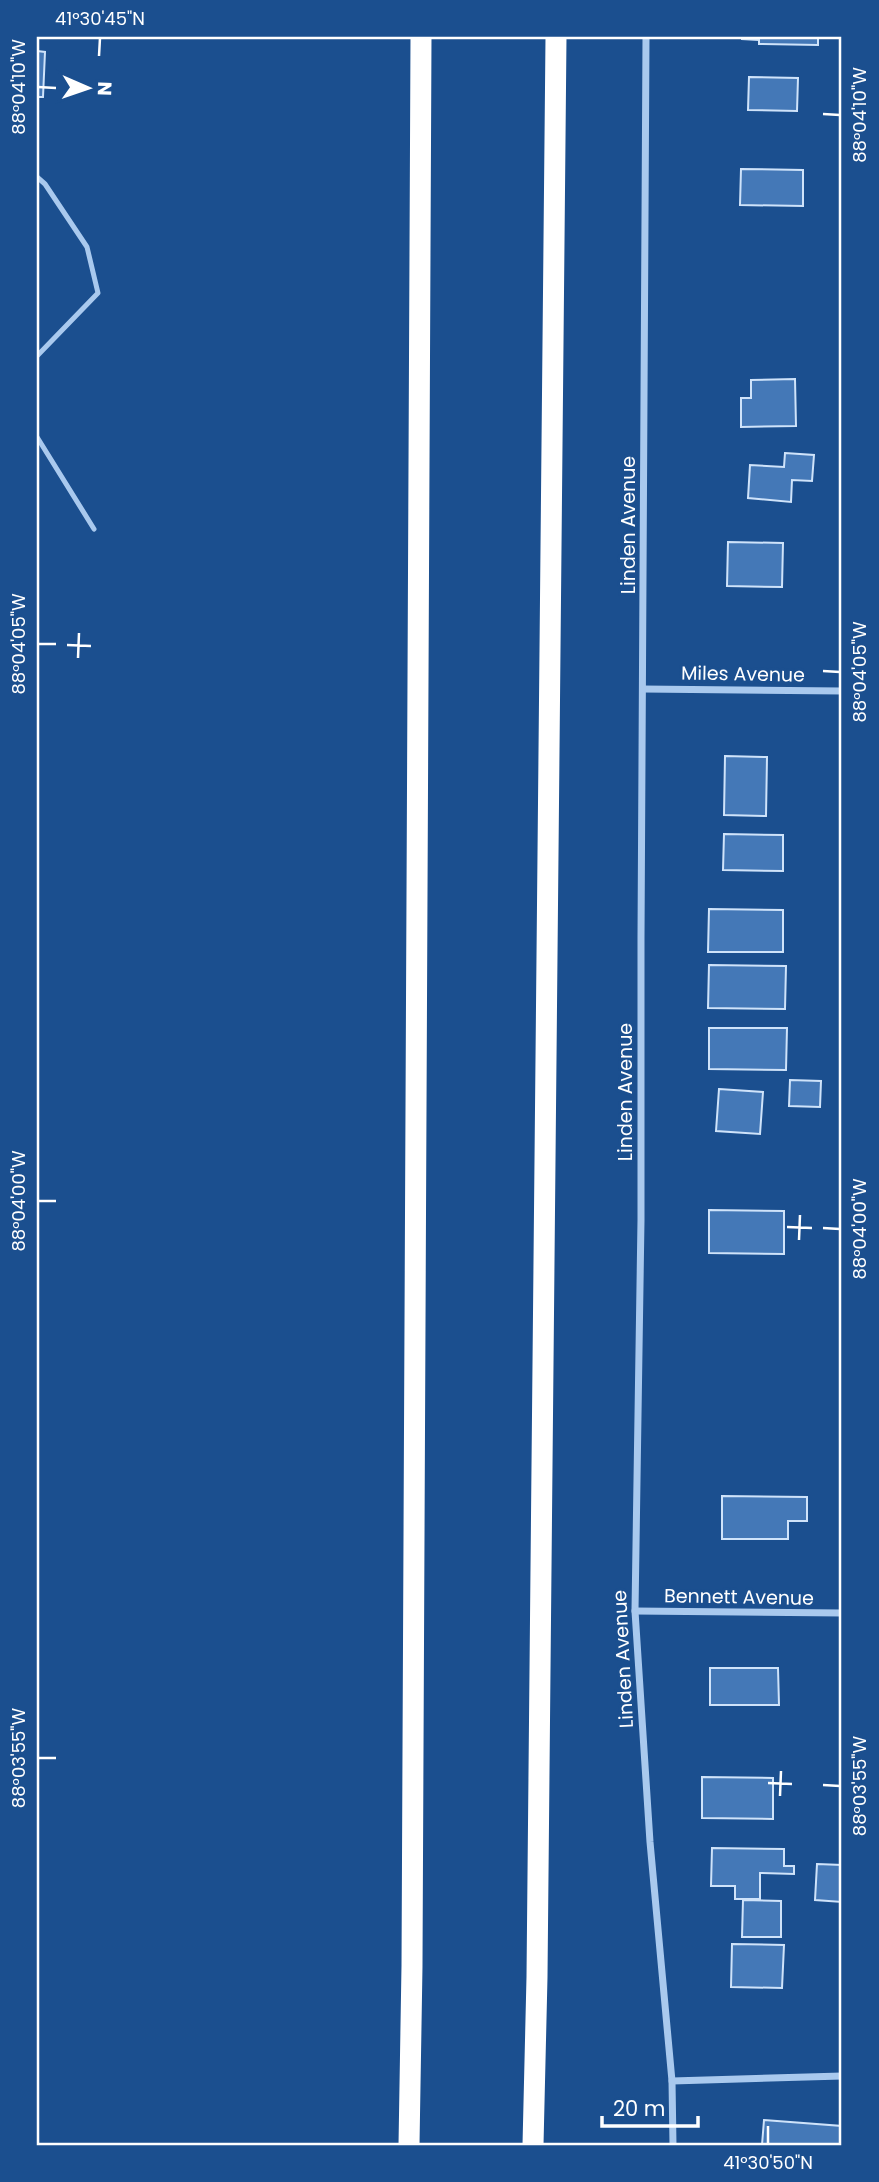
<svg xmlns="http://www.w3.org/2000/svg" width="879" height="2182" font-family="Poppins,sans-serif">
	<rect width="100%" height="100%" fill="#1b4f8f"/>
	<g fill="#4478b7" stroke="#cfe3fa" stroke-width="2">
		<path d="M742 37H818V45L759 44V40L742 39Z"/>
		<path d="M37 51 45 52 43 97H37Z"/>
		<path d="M749 77 798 78 797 111 748 110Z"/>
		<path d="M741 169 803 170V206L740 205Z"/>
		<path d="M795 379 796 426 741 427V398H751V380Z"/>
		<path d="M785 453 814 455 812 481 792 480 791 502 748 498 750 465 784 467Z"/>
		<path d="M728 542 783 543 782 587 727 586Z"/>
		<path d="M725 756 767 757 766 816 724 815Z"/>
		<path d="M724 834 783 835V871L723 870Z"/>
		<path d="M709 909 783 910V952H708Z"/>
		<path d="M709 965 786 966 785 1009 708 1008Z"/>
		<path d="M709 1028H787L786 1070 709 1069Z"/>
		<path d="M790 1080 821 1081 820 1107 789 1106Z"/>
		<path d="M719 1089 763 1092 760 1134 716 1131Z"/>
		<path d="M709 1210 784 1211V1254L709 1253Z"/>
		<path d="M722 1496 807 1497V1521H788V1539H722Z"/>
		<path d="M710 1668H778L779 1705H710Z"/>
		<path d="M702 1777 773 1778V1819L702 1818Z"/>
		<path d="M712 1848 784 1849V1866H794V1874L760 1873V1899H735V1886H711Z"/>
		<path d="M817 1864 842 1865V1902L815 1900Z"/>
		<path d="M743 1900 781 1901V1937H742Z"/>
		<rect x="840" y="1921" width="2" height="64"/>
		<path d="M732 1944 784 1945 782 1988 731 1987Z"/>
		<path d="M764 2120 842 2126V2145H762Z"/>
	</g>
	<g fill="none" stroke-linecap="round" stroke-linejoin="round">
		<g stroke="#a9c9ee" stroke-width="5">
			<path d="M37 177 45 184 87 247 98 293 37 356"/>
			<path d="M37 437 94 529"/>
		</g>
		<g stroke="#a9c9ee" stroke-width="7">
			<path d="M646 37 641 938V1220L635 1611 650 1842 672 2081 673 2145"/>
			<path d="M643 689 842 691"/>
			<path d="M635 1611 842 1613"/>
			<path d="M672 2081 842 2076"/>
		</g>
		<g stroke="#fff" stroke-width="21">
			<path d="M409 2145 412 1966 421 37"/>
			<path d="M533 2145 537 1977 556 37"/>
		</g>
	</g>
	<path fill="none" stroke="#fff" stroke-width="2.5" d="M99 56 100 38M38 87 56 88M823 114 840 115M38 644H56M67 645 91 646M78 658 79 633M823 671 840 672M38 1201H56M787 1227 812 1228M823 1228 840 1229M799 1240 800 1215M38 1758H56M768 1783 792 1784M823 1785 840 1786M780 1796 781 1771M768 2144V2126"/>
	<g text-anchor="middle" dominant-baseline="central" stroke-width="6" stroke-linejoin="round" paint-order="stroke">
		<g font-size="19" fill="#fff" stroke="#1b4f8f">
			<text transform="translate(628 525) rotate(-90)">Linden Avenue</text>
			<text transform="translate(743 674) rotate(1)">Miles Avenue</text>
			<text transform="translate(625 1092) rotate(-90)">Linden Avenue</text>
			<text transform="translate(739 1597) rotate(1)">Bennett Avenue</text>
			<text transform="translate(623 1659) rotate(-93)">Linden Avenue</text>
		</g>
	</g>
	<rect width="879" height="2182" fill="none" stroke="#1b4f8f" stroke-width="77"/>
	<g transform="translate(88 88) rotate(92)" stroke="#1b4f8f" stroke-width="5" paint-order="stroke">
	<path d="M0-5L12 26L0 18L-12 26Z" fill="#ffffff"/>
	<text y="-10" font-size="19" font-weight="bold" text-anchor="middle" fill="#ffffff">N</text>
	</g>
	<path d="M602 2116v10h96v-10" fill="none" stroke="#ffffff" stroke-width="3.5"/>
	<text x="613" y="2116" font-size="21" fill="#ffffff" stroke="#1b4f8f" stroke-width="5" paint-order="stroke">20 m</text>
	<rect x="38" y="38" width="802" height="2106" fill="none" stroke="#fff" stroke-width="2.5"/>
	<g font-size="18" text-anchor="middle" fill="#fff">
		<text x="100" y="25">41°30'45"N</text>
		<text transform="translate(19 87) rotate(-90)" y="6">88°04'10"W</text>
		<text transform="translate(860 115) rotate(-90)" y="6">88°04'10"W</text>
		<text transform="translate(19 644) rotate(-90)" y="6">88°04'05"W</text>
		<text transform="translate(860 672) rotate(-90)" y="6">88°04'05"W</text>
		<text transform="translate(19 1201) rotate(-90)" y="6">88°04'00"W</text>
		<text transform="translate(860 1229) rotate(-90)" y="6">88°04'00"W</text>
		<text transform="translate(19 1758) rotate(-90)" y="6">88°03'55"W</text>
		<text transform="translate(860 1786) rotate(-90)" y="6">88°03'55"W</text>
		<text x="768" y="2169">41°30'50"N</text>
	</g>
</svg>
